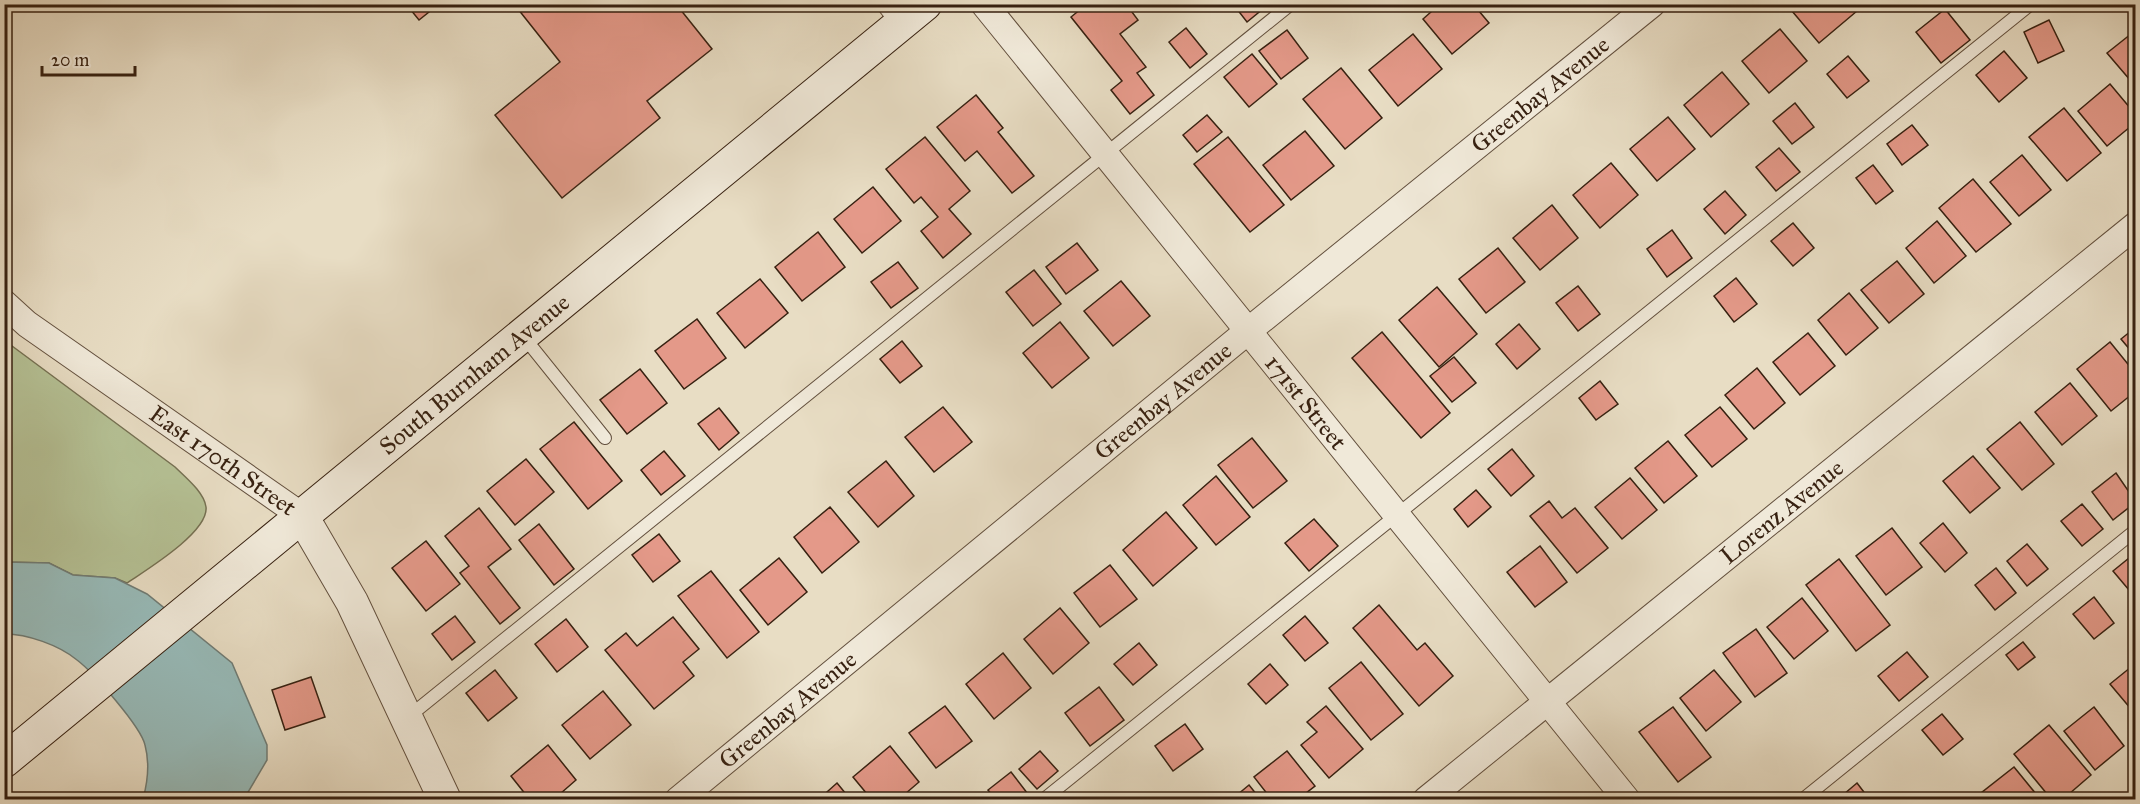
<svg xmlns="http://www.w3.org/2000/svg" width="2140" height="804" font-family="'IM FELL Great Primer',serif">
	<rect width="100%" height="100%" fill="#e8ddc4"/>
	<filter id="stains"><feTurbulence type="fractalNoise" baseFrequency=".00333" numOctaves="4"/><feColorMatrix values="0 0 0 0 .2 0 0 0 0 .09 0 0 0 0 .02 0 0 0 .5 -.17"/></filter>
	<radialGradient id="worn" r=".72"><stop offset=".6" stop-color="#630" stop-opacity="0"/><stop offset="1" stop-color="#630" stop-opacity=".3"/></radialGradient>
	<path fill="#b5c195" stroke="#767153" stroke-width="1.5" d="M4 340 175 467C185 477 204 492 206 507 209 532 146 570 127 583L115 578 73 575 49 563 5 562Z"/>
	<path fill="#98bbb9" stroke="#717d76" stroke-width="1.5" d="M5 562 49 563 73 575 115 578 147 594 232 663 267 745V760L244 799H143C148 781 150 764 145 745 141 727 93 672 77 660 59 645 27 634 5 634Z"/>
	<g fill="#e49989" stroke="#372111" stroke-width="1.5">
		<path d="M406 4H439L419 20Z"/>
		<path d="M514 4H676L712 49 647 101 660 118 562 198 495 115 560 62Z"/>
		<path d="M1087 4H1126L1138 20 1120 34 1146 67 1137 73 1154 95 1130 114 1111 90 1122 81 1071 17Z"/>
		<path d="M1233 4H1269L1247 22Z"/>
		<path d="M1440 4H1473L1489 23 1452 54 1423 19Z"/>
		<path d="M1800 4H1851L1857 11 1819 43 1792 11Z"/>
		<path d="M1945 9 1970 40 1941 63 1916 32Z"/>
		<path d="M2049 20 2064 51 2038 63 2024 32Z"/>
		<path d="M1186 28 1207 54 1190 68 1169 42Z"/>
		<path d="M1780 29 1807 61 1769 93 1742 61Z"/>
		<path d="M1287 30 1308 58 1281 79 1259 51Z"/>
		<path d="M2136 30V87L2107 53Z"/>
		<path d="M1413 34 1442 69 1398 106 1369 70Z"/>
		<path d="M2004 51 2027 78 1999 102 1976 75Z"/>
		<path d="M1252 54 1277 84 1249 107 1224 77Z"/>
		<path d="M1848 56 1869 81 1847 98 1827 74Z"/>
		<path d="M1341 68 1382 118 1345 149 1303 99Z"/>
		<path d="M1722 72 1749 104 1711 137 1684 105Z"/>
		<path d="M2110 84 2136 115V122L2107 146 2078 111Z"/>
		<path d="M976 95 1003 128 998 132 1034 176 1012 193 977 151 965 161 937 127Z"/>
		<path d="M1795 103 1814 127 1792 144 1773 121Z"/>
		<path d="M2064 108 2101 153 2067 181 2029 137Z"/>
		<path d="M1207 115 1222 132 1197 152 1183 135Z"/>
		<path d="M1668 117 1695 149 1657 181 1630 149Z"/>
		<path d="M1912 125 1928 145 1902 165 1887 144Z"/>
		<path d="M1305 131 1334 166 1291 200 1263 165Z"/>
		<path d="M925 137 970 191 949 209 971 234 943 258 921 231 938 217 921 197 914 203 886 169Z"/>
		<path d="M1228 137 1284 205 1250 232 1194 164Z"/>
		<path d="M1779 148 1800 172 1776 191 1756 167Z"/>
		<path d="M2022 155 2051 190 2019 216 1990 182Z"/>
		<path d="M1611 163 1638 195 1600 228 1573 195Z"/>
		<path d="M1873 165 1893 191 1876 204 1856 178Z"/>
		<path d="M1973 179 2011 224 1976 252 1939 208Z"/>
		<path d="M873 187 901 221 862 253 834 219Z"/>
		<path d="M1725 191 1746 215 1725 234 1704 209Z"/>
		<path d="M1552 205 1578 238 1540 270 1513 238Z"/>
		<path d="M1937 221 1966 256 1934 283 1906 248Z"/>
		<path d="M1793 223 1814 248 1793 266 1771 241Z"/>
		<path d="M1672 230 1692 258 1667 277 1647 249Z"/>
		<path d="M818 232 845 267 802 301 775 267Z"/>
		<path d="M1077 243 1098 270 1066 294 1046 267Z"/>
		<path d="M1498 248 1525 282 1486 313 1459 279Z"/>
		<path d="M1897 261 1924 294 1889 323 1861 290Z"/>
		<path d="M898 262 918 288 891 308 871 282Z"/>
		<path d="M1034 270 1061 304 1033 326 1006 292Z"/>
		<path d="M1736 278 1757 304 1734 322 1714 296Z"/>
		<path d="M760 279 788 313 745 348 717 313Z"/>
		<path d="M1121 281 1150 316 1113 346 1084 311Z"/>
		<path d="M1578 286 1600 314 1578 331 1556 303Z"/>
		<path d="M1437 287 1477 334 1439 367 1399 320Z"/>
		<path d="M1849 293 1878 328 1846 355 1818 320Z"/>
		<path d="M697 319 726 358 684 389 655 351Z"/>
		<path d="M1060 322 1089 358 1052 388 1023 353Z"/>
		<path d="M1519 324 1540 349 1517 369 1496 344Z"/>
		<path d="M2136 327V357L2121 339Z"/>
		<path d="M1382 332 1450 413 1421 438 1352 358Z"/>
		<path d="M1808 333 1835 366 1800 395 1773 362Z"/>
		<path d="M902 341 922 366 900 383 880 359Z"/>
		<path d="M2110 342 2136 374V391L2111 411 2077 369Z"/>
		<path d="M1454 357 1476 383 1452 402 1430 376Z"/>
		<path d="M1757 368 1785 403 1754 429 1725 395Z"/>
		<path d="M640 369 667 403 627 434 600 400Z"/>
		<path d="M1600 381 1618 404 1596 420 1579 398Z"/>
		<path d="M2070 383 2097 416 2062 445 2035 412Z"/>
		<path d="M943 407 972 442 934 472 905 437Z"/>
		<path d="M1720 407 1747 439 1712 467 1685 435Z"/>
		<path d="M719 408 739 433 719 450 698 424Z"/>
		<path d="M574 422 622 481 588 509 540 449Z"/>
		<path d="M2020 422 2054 464 2022 490 1987 449Z"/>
		<path d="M1252 438 1287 481 1253 508 1218 465Z"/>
		<path d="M1668 441 1697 476 1664 503 1635 468Z"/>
		<path d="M1512 449 1534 476 1511 496 1488 469Z"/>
		<path d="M664 451 685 476 661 495 641 470Z"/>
		<path d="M1973 456 2000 488 1970 513 1943 481Z"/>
		<path d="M526 459 554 492 515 525 487 491Z"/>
		<path d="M886 461 914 496 878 527 848 492Z"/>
		<path d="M2116 473 2136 502 2113 520 2092 492Z"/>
		<path d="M1216 476 1250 517 1216 545 1183 505Z"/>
		<path d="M1630 478 1657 510 1622 539 1595 507Z"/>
		<path d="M1476 490 1491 507 1468 527 1454 509Z"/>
		<path d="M1549 501 1562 518 1575 508 1608 548 1577 573 1530 516Z"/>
		<path d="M2082 504 2103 529 2082 546 2061 521Z"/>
		<path d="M830 507 859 542 822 573 794 537Z"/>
		<path d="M479 508 511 549 488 567 520 608 500 624 460 573 469 566 445 536Z"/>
		<path d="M1166 512 1197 548 1153 586 1123 550Z"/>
		<path d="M1314 519 1338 546 1309 571 1285 543Z"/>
		<path d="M1943 523 1967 553 1945 572 1920 543Z"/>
		<path d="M539 524 574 569 554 585 519 540Z"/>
		<path d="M1892 528 1922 567 1886 595 1856 556Z"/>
		<path d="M659 534 680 561 653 582 632 555Z"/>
		<path d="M426 541 460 584 426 611 392 568Z"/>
		<path d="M2027 544 2048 569 2027 586 2007 561Z"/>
		<path d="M1540 546 1567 582 1535 607 1507 572Z"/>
		<path d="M2134 554 2136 594 2134 596 2113 571Z"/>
		<path d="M779 558 807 592 768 625 740 590Z"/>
		<path d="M1839 559 1890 625 1856 651 1806 585Z"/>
		<path d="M1110 565 1137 599 1100 627 1074 593Z"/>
		<path d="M1996 568 2016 593 1995 610 1975 585Z"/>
		<path d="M711 571 759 632 727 658 678 596Z"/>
		<path d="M2094 597 2114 623 2094 639 2073 614Z"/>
		<path d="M1802 598 1828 631 1794 659 1767 627Z"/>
		<path d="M1379 605 1417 650 1425 643 1453 676 1419 706 1353 628Z"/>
		<path d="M1060 608 1089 643 1053 674 1024 639Z"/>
		<path d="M455 616 475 642 452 660 432 634Z"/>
		<path d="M1305 616 1328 643 1305 661 1283 635Z"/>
		<path d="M673 617 699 649 683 662 694 676 654 709 605 650 626 633 637 646Z"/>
		<path d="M566 619 588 647 557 672 535 644Z"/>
		<path d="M1756 629 1787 673 1755 697 1723 653Z"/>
		<path d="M2023 642 2035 657 2018 670 2006 655Z"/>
		<path d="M1139 643 1157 665 1133 685 1114 664Z"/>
		<path d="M1907 652 1928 677 1899 701 1878 676Z"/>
		<path d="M1003 653 1031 688 994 719 966 684Z"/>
		<path d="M1361 662 1403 714 1371 740 1329 688Z"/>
		<path d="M2136 663V715L2110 684Z"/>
		<path d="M1270 664 1288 685 1266 704 1248 684Z"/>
		<path d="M495 670 517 698 488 721 466 693Z"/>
		<path d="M1714 670 1741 702 1706 731 1680 698Z"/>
		<path d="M311 677 325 717 285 730 272 690Z"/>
		<path d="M1099 687 1124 720 1090 746 1065 713Z"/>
		<path d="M603 691 631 725 590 759 562 725Z"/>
		<path d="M945 706 972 741 936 768 909 733Z"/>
		<path d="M1326 706 1363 749 1329 778 1301 745 1317 732 1307 722Z"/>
		<path d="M1673 707 1711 757 1678 782 1639 732Z"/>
		<path d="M2094 707 2124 746 2095 770 2064 731Z"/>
		<path d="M1942 714 1963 739 1943 755 1922 730Z"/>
		<path d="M1185 724 1203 749 1173 771 1155 746Z"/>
		<path d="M2049 725 2091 775 2062 800H2052L2014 754Z"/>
		<path d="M548 745 576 780 553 800H530L511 776Z"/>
		<path d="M890 746 919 782 898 800H872L853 777Z"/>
		<path d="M1040 751 1058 771 1037 789 1019 769Z"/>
		<path d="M1287 751 1315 786 1297 800H1272L1254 777Z"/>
		<path d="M2014 767 2041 800H1986L1981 793Z"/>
		<path d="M1011 772 1031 798 1029 800H996L988 790Z"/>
		<path d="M837 783 851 800H818Z"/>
		<path d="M1857 783 1870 800H1837Z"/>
		<path d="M1249 785 1261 800H1231Z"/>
	</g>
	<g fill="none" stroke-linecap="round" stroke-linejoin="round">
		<defs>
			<g id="service">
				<path d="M882 4 898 25"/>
				<path d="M523 336 605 438"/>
				<path d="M407 718 1291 4"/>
				<path d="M1043 800 2031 4"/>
				<path d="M1802 800 2136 530"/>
			</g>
			<g id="minor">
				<path id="s1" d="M984 4 1627 800"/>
				<path id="s2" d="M4 303 27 324 302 516"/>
				<path id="s3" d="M678 800 1248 331 1652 4"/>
				<path id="s4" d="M1426 800 2136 225"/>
			</g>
			<path id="tertiary" d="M302 516 352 602 445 800"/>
			<g id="secondary">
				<path id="s5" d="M4 761 925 4"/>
			</g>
		</defs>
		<use href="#service" stroke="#63503e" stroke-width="14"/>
		<use href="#minor" stroke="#63503e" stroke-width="28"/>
		<use href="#tertiary" stroke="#63503e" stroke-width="34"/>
		<use href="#secondary" stroke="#372111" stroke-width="35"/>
		<use href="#service" stroke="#f0e9d9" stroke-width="12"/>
		<use href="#minor" stroke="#f0e9d9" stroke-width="26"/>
		<use href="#tertiary" stroke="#f0e9d9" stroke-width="32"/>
		<use href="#secondary" stroke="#f0e9d9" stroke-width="33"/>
	</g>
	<g text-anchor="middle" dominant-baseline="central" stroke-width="4.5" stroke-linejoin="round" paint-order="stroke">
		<g font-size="24" fill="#372111" stroke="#f0e9d9">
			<text stroke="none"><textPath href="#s3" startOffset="1114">Greenbay Avenue</textPath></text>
			<text stroke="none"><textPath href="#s5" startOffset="609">South Burnham Avenue</textPath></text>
			<text stroke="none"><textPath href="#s3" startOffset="628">Greenbay Avenue</textPath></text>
			<text stroke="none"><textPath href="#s1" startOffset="512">171st Street</textPath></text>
			<text stroke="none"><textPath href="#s2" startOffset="270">East 170th Street</textPath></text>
			<text stroke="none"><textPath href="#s4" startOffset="458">Lorenz Avenue</textPath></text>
			<text stroke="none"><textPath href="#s3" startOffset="142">Greenbay Avenue</textPath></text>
		</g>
	</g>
	<rect width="2140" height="804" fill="none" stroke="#e8ddc4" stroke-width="24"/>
	<rect x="6" y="6" width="2128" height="792" fill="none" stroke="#372111" stroke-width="3"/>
	<rect x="12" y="12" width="2116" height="780" fill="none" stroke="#372111" stroke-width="1.5"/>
	<path d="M42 66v9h93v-9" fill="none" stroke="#372111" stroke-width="3"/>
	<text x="51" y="66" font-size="18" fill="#372111" stroke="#f0e9d9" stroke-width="4.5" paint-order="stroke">20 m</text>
	<rect width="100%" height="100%" filter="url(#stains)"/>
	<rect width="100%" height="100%" fill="url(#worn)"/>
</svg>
